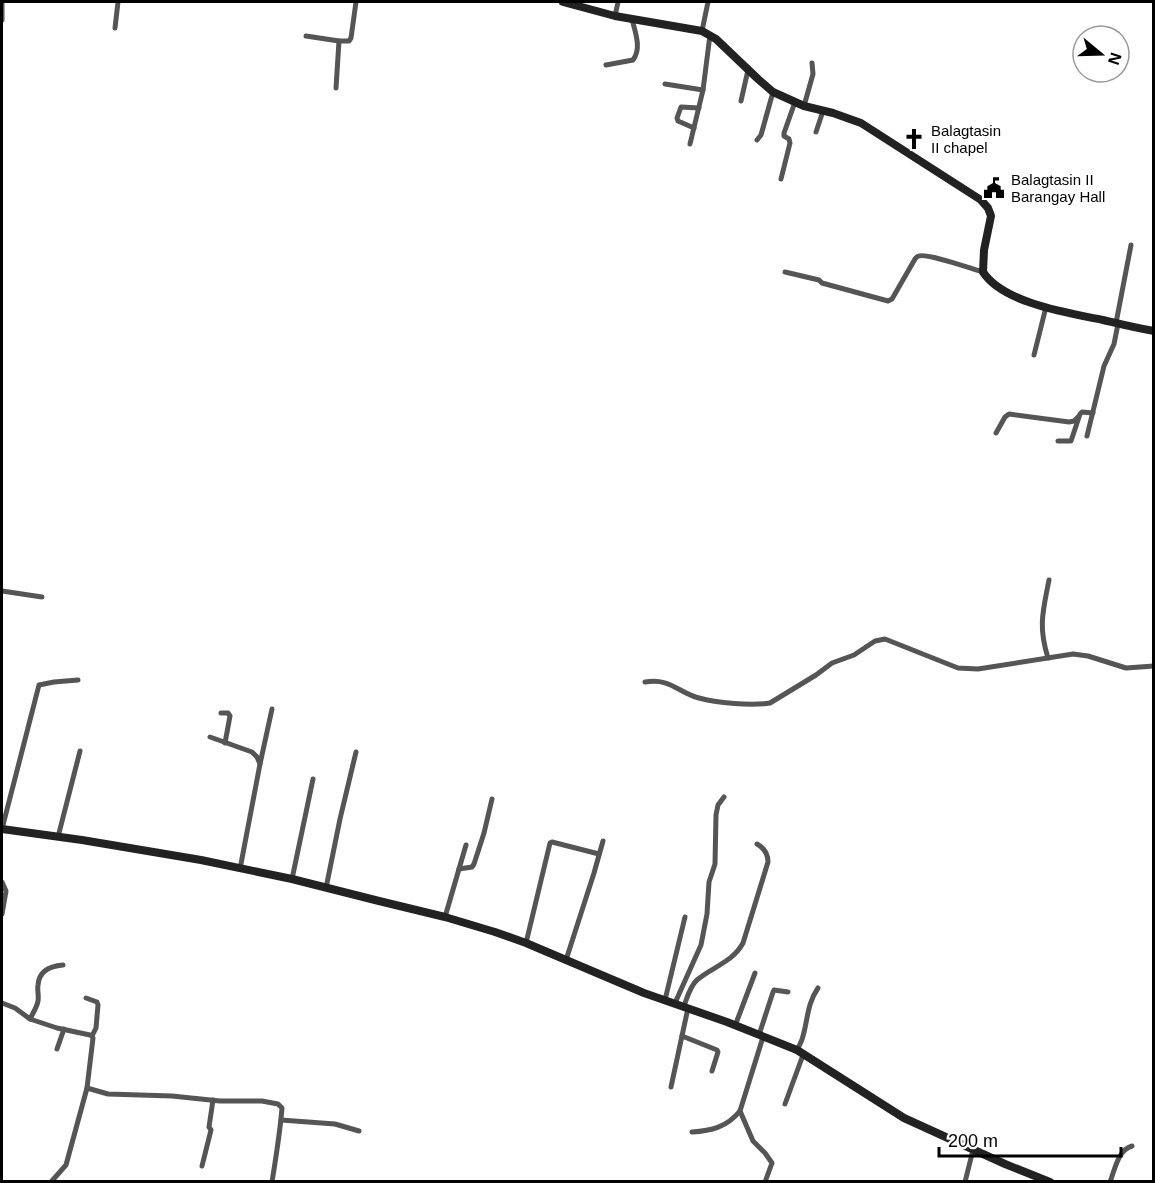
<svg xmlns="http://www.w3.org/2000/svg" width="1155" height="1183" font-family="Helvetica,sans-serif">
	<rect width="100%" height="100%" fill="#fff"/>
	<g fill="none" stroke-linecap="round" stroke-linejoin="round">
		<g stroke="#555" stroke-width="5">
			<path d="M615 16 618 2"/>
			<path d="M2 20V2"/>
			<path d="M115 28 118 2"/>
			<path d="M702 31 708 2"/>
			<path d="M306 36 339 41 336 88"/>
			<path d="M339 41H349L351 38 356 2"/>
			<path d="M606 65 633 60C642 48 635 32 632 19"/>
			<path d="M665 84 703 90"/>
			<path d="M741 101 748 70"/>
			<path d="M804 106 813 74 812 63"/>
			<path d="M694 128 678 121 677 118 681 107 699 108"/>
			<path d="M816 132 823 111"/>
			<path d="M757 140 761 135 773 92"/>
			<path d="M690 144 703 90 710 35"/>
			<path d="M781 179 790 143 789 139 784 136V133L795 102"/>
			<path d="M785 272 819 280 822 283 888 301 892 299 915 259C916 258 917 256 919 256 927 253 972 269 983 272"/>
			<path d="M1116 323 1131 245"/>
			<path d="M1034 355 1046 307"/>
			<path d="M996 433 1005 417 1009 414 1069 422 1074 421 1078 417"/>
			<path d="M1087 436 1104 366 1114 344 1118 324"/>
			<path d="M1058 441H1071L1080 414 1082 412 1093 413"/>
			<path d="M2 591 42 597"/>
			<path d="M1048 658C1038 626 1043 611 1049 580"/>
			<path d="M645 682C671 678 677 692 699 698 716 703 752 706 770 703L816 675 832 663 854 655 875 641 885 639 958 668 978 669 1073 654 1088 656 1126 668 1154 666"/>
			<path d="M221 713H228L230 716 225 743"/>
			<path d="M210 737 252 752 257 757 260 764 240 869"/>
			<path d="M260 764 272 709"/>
			<path d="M2 829 39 685 54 682 78 680"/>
			<path d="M58 837 80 751"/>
			<path d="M459 869 472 867 474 864 484 833 492 799"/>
			<path d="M292 879 313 779"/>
			<path d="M2 882 6 891 2 914"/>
			<path d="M326 888 340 819 356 752"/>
			<path d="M445 917 466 845"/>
			<path d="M526 943 550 843 552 842 599 854"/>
			<path d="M566 960 594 873 603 841"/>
			<path d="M86 998 97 1002 98 1005 96 1028 92 1036"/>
			<path d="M665 1000 685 917"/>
			<path d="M2 1003 15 1008 30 1019 57 1028 90 1035 92 1036 93 1038 87 1088 66 1165 51 1182"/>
			<path d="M675 1003 701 945 707 914 709 882 715 864 716 815 718 805 724 797"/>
			<path d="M684 1006C687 998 690 986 697 980 712 967 733 962 743 943L768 862C768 853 764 848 757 844"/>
			<path d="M30 1019C33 1013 37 1007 38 1001 39 995 37 990 38 985 39 971 50 966 63 965"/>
			<path d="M735 1026 755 973"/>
			<path d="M759 1035 773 992 774 990 788 992"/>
			<path d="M682 1036 717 1050 718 1052 712 1071"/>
			<path d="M763 1037 740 1111 753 1141 765 1153 772 1163 765 1182"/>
			<path d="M57 1049 64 1029"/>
			<path d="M797 1050C799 1046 802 1041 803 1036 808 1019 807 1004 818 988"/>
			<path d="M671 1087 688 1008"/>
			<path d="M87 1088 108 1094 172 1096 220 1101H262L278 1104 282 1108C280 1133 276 1157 272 1182"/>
			<path d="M785 1104 803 1055"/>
			<path d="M281 1120 335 1124 359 1131"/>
			<path d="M692 1132C711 1131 727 1127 740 1111"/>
			<path d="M202 1166 211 1130 209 1127 213 1100"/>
			<path d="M965 1182 973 1150"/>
			<path d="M1110 1182C1115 1169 1118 1150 1132 1146"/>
		</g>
		<g stroke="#222" stroke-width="8">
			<path d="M563 2 615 16 702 31 716 39 758 79 773 92 804 106 833 113 861 123 981 200 988 208 991 216 984 250 983 272C1003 303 1068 313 1103 320 1120 324 1136 328 1154 331"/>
			<path d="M2 829 82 840 201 860 292 879 379 901 445 917 495 932 526 943 644 993 727 1022 797 1050 904 1118 1005 1164 1050 1182"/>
		</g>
	</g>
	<defs>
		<symbol id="church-bare" viewBox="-9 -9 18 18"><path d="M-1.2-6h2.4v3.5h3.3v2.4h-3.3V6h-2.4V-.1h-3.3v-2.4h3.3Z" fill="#000" stroke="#fff" stroke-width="2.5" paint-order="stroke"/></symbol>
		<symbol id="civic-bare" viewBox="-9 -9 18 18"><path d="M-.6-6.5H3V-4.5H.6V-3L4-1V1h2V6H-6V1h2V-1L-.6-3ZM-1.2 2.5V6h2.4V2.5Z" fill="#000" stroke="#fff" stroke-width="2.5" paint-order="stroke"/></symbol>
	</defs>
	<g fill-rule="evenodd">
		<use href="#church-bare" x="899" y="124" width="30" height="30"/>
		<use href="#civic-bare" x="979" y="173" width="30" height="30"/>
	</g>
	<g text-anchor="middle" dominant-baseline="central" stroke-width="5" stroke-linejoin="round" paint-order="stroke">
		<g font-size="15" fill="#000" stroke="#fff" text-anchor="start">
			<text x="931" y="130">Balagtasin<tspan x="931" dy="17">II chapel</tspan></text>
			<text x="1011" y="179">Balagtasin II<tspan x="1011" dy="17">Barangay Hall</tspan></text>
		</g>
	</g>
	<rect width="1155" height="1183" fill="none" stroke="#000000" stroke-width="6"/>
	<g transform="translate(1101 54) rotate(109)"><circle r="28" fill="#ffffff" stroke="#999999" stroke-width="1.5"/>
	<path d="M0-4.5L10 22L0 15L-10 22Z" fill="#000000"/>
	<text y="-9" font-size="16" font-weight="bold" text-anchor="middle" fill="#000000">N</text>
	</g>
	<path d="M939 1147v9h182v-9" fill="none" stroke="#000000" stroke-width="3"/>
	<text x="948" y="1147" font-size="18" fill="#000000" stroke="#ffffff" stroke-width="4.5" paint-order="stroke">200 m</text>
</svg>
